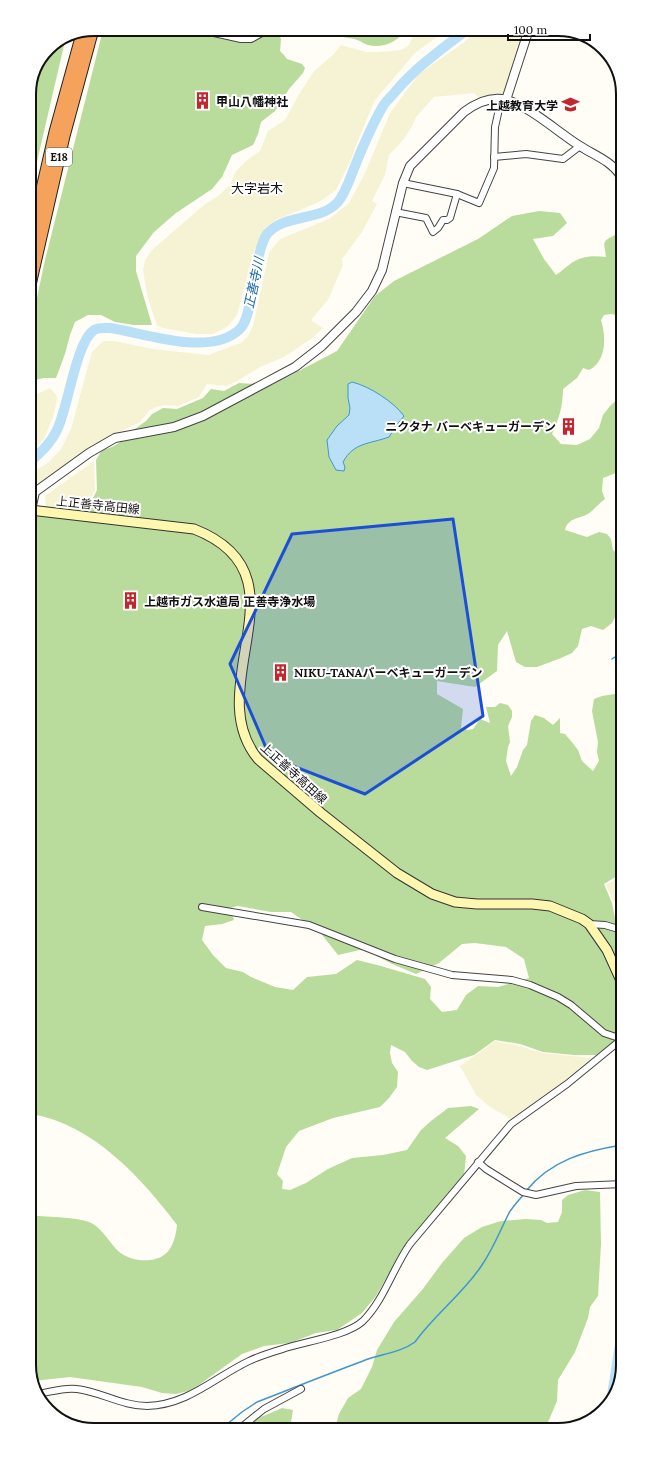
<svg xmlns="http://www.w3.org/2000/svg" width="652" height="1459" font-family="Lora,'Noto Sans JP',serif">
	<rect width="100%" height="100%" fill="#fffdf5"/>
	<g fill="#f6f3d4">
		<path d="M420 29H448L415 53 375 100 356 145 351 160 336 190 319 202 276 220 266 227 254 251 237 315 227 327 213 334H196L163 328 157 326 147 295 143 270 145 260 152 250 205 204 218 196 230 185 236 171 246 161 260 151 268 131 285 120 298 96 314 71 334 54 341 45 366 52H379L401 50 408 46 416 31Z"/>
		<path d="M478 29H517L520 31 523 37 510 80 503 95 479 98 474 93 434 97 416 117 411 128 404 139 389 155 385 175 372 201 377 204 362 232 342 259 343 265 328 300 320 309 312 319V321L323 328 311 339 284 357 260 367 237 381 226 386 207 384 199 397 178 406 164 405 156 407 149 411 140 422 111 436 35 492 30 494V474L49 462 61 449 71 429 88 366 92 352 103 341H114L153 349 208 355 241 343 248 336 253 326 269 253 280 239 329 219 349 203 365 173 390 113 419 74 463 43Z"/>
		<path d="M50 388 56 395 57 398 54 414 45 437 36 448 30 452V395L37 394Z"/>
		<path d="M94 461 95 490 90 501 61 509 46 510 45 496Z"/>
		<path d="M622 875V902L613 901 606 885Z"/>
		<path d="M495 1041 520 1046 542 1053 592 1058 559 1085 511 1119 490 1107 476 1095 460 1066Z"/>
	</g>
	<g fill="#b9dc9c" fill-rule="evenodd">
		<path d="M175 29H216L237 35 247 34 262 36 271 32 278 33 281 39 280 51 284 55 287 59 302 64 305 68 303 73 289 89 275 111 261 122 258 134 253 145 232 155 222 177 212 189 176 213 154 232 136 256V271L152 325H134L115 322 101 315H88L75 322 70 335 65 354 56 378H44L30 381V331L45 260 102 34 116 33 134 37Z"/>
		<path d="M334 29H407C398 41 384 49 368 45 364 44 361 41 357 40 350 37 342 38 335 35Z"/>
		<path d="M65 41 29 196V90L48 48Z"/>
		<path d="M539 211 560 213 567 223 553 236 533 239 544 259 556 275C561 272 564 268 569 265 579 256 593 255 606 257L604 244 606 240 620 232V301L617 304 618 312 616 315 611 314 604 315 601 320C606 336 607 361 589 370L583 368 577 378 563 389C563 405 559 420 552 434L561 444 577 445 590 439 599 428 603 415 610 406 620 397 621 471 603 478 602 491 605 499C599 503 594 510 588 514 578 519 568 518 565 530L587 537 599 532 607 534 611 539 613 550 621 557V605L612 623 603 630 591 626 582 629 578 646 572 653 561 658 537 667H525L516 662 507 631 498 645 497 671 475 687 437 681V694L463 709 461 728 468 730 473 729 480 719 490 723 486 707H495L500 703 508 705 512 711V717L508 726 510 742 508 747 506 761 511 776 517 767 523 750 527 745 531 721 535 715 544 718 553 725 560 718V733L565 734 571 741 578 750 582 761 593 771 599 761 597 752 598 742 592 711 594 699 602 696 621 693 622 873 604 884 612 903 622 953 620 970 622 977V1036L596 1055H574L543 1052 520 1044 495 1040 474 1055 427 1070 419 1067 412 1061 405 1052 391 1045 390 1053 392 1063 398 1072 397 1087 389 1098 380 1107 333 1118 299 1131 286 1147 277 1174 283 1181 282 1189 290 1190 306 1183 328 1169 352 1158 383 1155 407 1150 421 1130 431 1121 448 1108 471 1106 479 1109 445 1138 458 1146 466 1156 464 1176 448 1193 403 1249 376 1296 362 1313 337 1330 316 1333 290 1343 264 1346 242 1354 192 1390 176 1394 162 1393 142 1387 70 1377 33 1381 32 1215C48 1218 80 1216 93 1224 103 1230 110 1243 118 1251 129 1261 152 1264 164 1255 173 1249 176 1235 177 1225 142 1178 92 1124 32 1114L30 510 60 511 91 502 97 490 96 460 102 450 112 447 119 443 132 431 146 421 152 414 163 408 177 409 203 398 211 389 224 391 239 383 272 385 337 351 375 296 394 281 478 239 512 216ZM238 906 271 912H291L319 931 338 955 364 949 392 964 416 974 439 963 462 944 475 943 506 947 524 959 529 978 498 987 478 986 466 995 457 1010 442 1012 430 999 431 987 425 979 381 966 357 960 336 974 307 977 293 990 275 987 251 977 243 972 226 968 213 955 202 940 205 926 222 924 234 920 230 908Z"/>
		<path d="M585 1190 600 1192 601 1244 598 1296 590 1307 588 1318 575 1352 558 1380 557 1401 546 1427 335 1428 339 1414 348 1398 361 1389 372 1367 377 1350 394 1322 422 1290 442 1263 464 1238 482 1227 501 1221 526 1219 541 1220 547 1223 558 1222 562 1212V1200L568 1195Z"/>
		<path d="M282 1408 293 1410 290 1428 223 1429 266 1415Z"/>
	</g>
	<path fill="#b9e0f7" stroke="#3f96cf" d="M352 382C369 386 394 402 404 416L396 426 389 437C370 444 354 442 343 462L345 467 344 471 336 470 329 457 327 440 337 426 349 415 350 408 348 398V384Z"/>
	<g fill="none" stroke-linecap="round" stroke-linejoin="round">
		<g stroke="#3f96cf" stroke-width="1.5">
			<path d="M612 659 621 653"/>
			<path d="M526 1191C551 1160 585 1151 622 1145"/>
			<path d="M68 1422 114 1430"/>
			<path d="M221 1429 242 1412 257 1402C293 1388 328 1374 363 1361 380 1354 400 1353 415 1342 435 1314 463 1294 482 1265 493 1249 500 1231 509 1213 513 1206 519 1200 524 1194"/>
		</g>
		<g stroke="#b9e0f7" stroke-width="10">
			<path d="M30 462C41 452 51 443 57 430 68 408 76 342 94 330 99 327 105 328 111 328 147 334 211 357 240 329 249 320 251 295 253 283 255 272 261 242 267 234 285 213 320 222 338 202 346 192 350 178 355 166 363 146 372 125 383 106 386 101 391 97 395 92 416 67 442 49 468 29"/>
			<path d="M611 1402 623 1325"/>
		</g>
		<defs>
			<g id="minor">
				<path d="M196 29 241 39H251L269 29"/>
				<path d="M105 30 130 31 140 29"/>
				<path d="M494 157 526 154 563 159 580 146"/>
				<path d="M403 183 457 194 479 203 494 168 495 127 501 100"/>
				<path d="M395 212 426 218 433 232 438 228 443 220H447L450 218 457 194"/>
				<path d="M202 907 309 925 395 959 452 975 512 980 530 985 558 997 571 1005 604 1033 622 1039"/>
				<path d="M589 924 605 925 622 930"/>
				<path d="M478 1162 486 1169 523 1192 536 1195 576 1186 623 1184"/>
				<path d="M38 1394C51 1392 64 1387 77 1389 101 1392 123 1406 147 1406 188 1405 215 1377 249 1361 261 1355 276 1351 289 1347 309 1341 348 1335 363 1321 384 1300 393 1268 410 1244L511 1124 567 1084 622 1039"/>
				<path d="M239 1429 264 1409 301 1389"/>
			</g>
			<g id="tertiary">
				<path d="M506 100 529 29"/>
				<path d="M31 510 35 492 89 453 115 438 174 427 203 416 295 367 322 346 356 312 372 291 382 270 403 183 410 166 464 112C476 103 492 96 507 100 531 107 559 133 580 146 594 155 611 161 620 175"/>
			</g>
			<path id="secondary" d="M30 510 194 529C312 575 198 686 258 759L321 813 397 873 432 894 455 902 477 904H532L550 906 582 919 589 924 607 950 622 983"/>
			<g id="motorway">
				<path d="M30 241 55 132 82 34"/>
				<path d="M30 285 64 136 93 29"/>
			</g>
		</defs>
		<use href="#minor" stroke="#444" stroke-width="8"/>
		<use href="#tertiary" stroke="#444" stroke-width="10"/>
		<use href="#secondary" stroke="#333" stroke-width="11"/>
		<use href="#motorway" stroke="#222" stroke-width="13"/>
		<use href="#minor" stroke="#fff" stroke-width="6"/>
		<use href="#tertiary" stroke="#fff" stroke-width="8"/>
		<use href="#secondary" stroke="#fff6b0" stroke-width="9"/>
		<use href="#motorway" stroke="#f5a25d" stroke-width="11"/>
	</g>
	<path fill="#1d4ed8" fill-opacity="0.2" stroke="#1d4ed8" stroke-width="3" stroke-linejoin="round" d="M453 519 483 716 365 794 270 757 230 664 292 534Z"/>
	<defs>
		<symbol id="building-bare" viewBox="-9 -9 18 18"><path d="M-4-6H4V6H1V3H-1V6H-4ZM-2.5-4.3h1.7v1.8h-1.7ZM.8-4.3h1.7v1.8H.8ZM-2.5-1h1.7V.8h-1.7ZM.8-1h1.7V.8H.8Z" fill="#c4262e" stroke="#fff" stroke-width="2.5" paint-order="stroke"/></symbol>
		<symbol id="university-bare" viewBox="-9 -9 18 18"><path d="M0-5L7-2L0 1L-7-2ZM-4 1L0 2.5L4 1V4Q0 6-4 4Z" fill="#c4262e" stroke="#fff" stroke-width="2.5" paint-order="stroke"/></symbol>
	</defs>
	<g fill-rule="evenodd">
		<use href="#building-bare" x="190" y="88" width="25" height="25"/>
		<use href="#university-bare" x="558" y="92" width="25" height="25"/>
		<use href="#building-bare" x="556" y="414" width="25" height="25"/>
		<use href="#building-bare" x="118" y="588" width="25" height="25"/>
		<use href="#building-bare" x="268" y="660" width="25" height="25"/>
	</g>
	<g text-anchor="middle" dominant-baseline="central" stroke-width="4" stroke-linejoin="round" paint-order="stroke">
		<rect fill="#fff" stroke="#585858" stroke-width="1" x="46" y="148" width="26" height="18" rx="3"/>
		<g font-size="11" font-weight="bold" fill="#111">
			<text x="59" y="157">E18</text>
		</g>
		<g font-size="12" font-weight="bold" fill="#111" stroke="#fff" text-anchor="start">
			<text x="216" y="101">甲山八幡神社</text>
			<text x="558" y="105" text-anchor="end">上越教育大学</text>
			<text x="556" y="426" text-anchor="end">ニクタナ バーベキューガーデン</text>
			<text x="144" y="601">上越市ガス水道局 正善寺浄水場</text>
			<text x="294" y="672">NIKU-TANAバーベキューガーデン</text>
		</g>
		<g font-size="12" fill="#111" stroke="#fff">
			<text transform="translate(98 505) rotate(6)">上正善寺高田線</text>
			<text transform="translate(294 773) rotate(42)">上正善寺高田線</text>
		</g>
		<g font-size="13" fill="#111" stroke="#fff">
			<text x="257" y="188">大字岩木</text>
		</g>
		<g font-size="13" font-style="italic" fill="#1768a6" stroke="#fff">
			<text transform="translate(254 283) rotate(-78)">正善寺川</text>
		</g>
	</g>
	<path d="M0 0H652V1459H0ZM94 36H558A58 58 0 0 1 616 94V1365A58 58 0 0 1 558 1423H94A58 58 0 0 1 36 1365V94A58 58 0 0 1 94 36Z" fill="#fff" fill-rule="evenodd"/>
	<path fill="none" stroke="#111" stroke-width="2" d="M94 36H558A58 58 0 0 1 616 94V1365A58 58 0 0 1 558 1423H94A58 58 0 0 1 36 1365V94A58 58 0 0 1 94 36Z"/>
	<path d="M508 34v6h82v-6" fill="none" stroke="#111111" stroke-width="2"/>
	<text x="514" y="34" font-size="12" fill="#111111" stroke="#ffffff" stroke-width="3" paint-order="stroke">100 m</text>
</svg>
